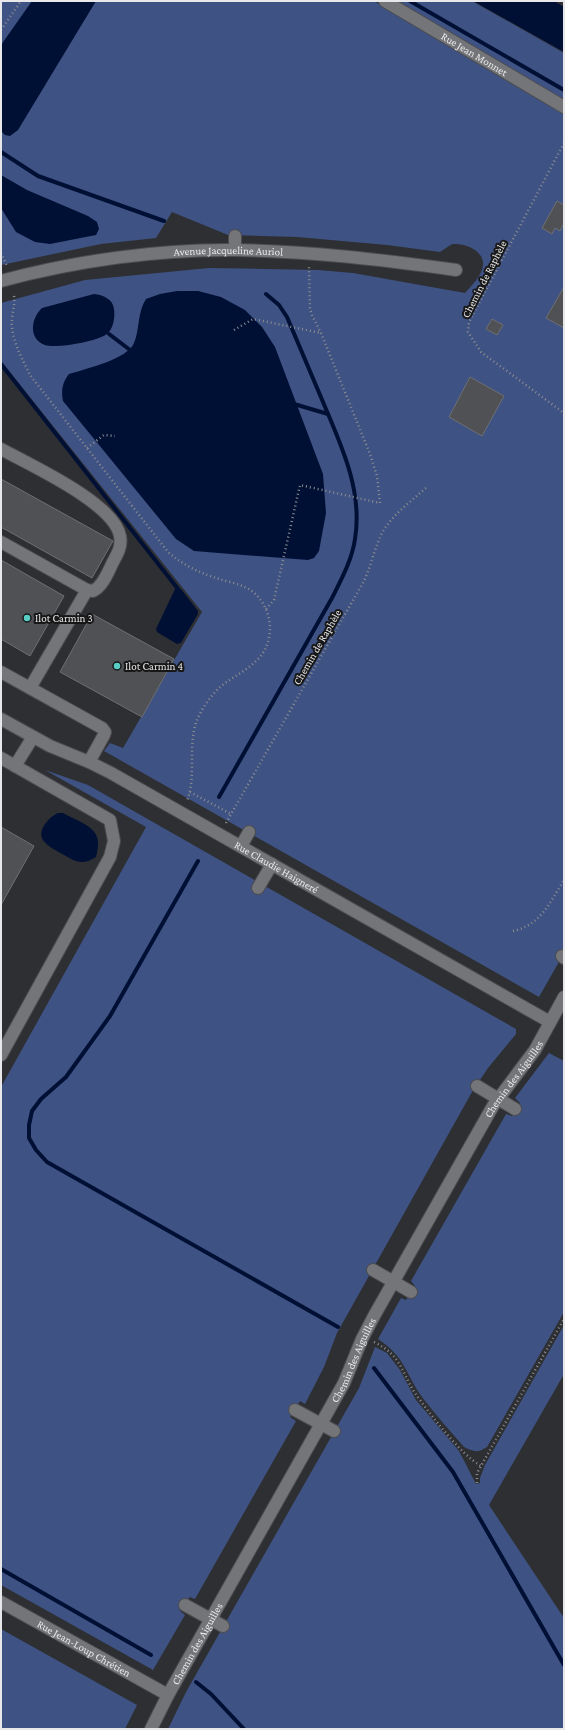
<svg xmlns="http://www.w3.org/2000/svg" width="565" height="1730" font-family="'Crimson Pro',serif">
	<rect width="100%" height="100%" fill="#2e2f32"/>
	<g fill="#3e5283">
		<path d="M1 1H374L564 113V953L539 997 104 751 110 743 123 748 202 612 1 361V303L85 280 209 268 318 270 353 273 465 293C472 285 484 274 483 262 481 249 464 243 453 244 449 245 444 250 440 252L387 245 297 237 228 235 172 212 156 238 101 244 1 265Z"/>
		<path d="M392 1H472L564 53V101Z"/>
		<path d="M45 770 88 785 516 1029V1034L488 1068 472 1092 337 1333 324 1367 305 1404 300 1401 290 1417 296 1421 195 1599 190 1597 180 1611 185 1615 153 1670 1 1585V1087L146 827Z"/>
		<path d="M549 1053 564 1061V1312L487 1447C478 1453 474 1452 464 1447 450 1431 435 1414 422 1397 405 1373 406 1358 378 1339L401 1298 406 1300 415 1286 411 1281 506 1114 512 1116 520 1103 515 1098Z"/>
		<path d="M564 1325V1374L489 1505 564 1618V1729H168L186 1692 359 1388 375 1347 387 1353 400 1370 416 1400 459 1451 476 1484 480 1483V1478L485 1465Z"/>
		<path d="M1 1629 137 1705 125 1729H1Z"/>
	</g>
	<g fill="#001035">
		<path d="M32 1H96L18 130 10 136 5 135 1 131V45Z"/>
		<path d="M473 1H554L564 7V52Z"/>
		<path d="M1 175 27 190 88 216 97 222 99 229 96 235 50 244 35 242 16 232 1 208Z"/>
		<path d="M177 291H198L221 297 245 310 262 327 275 347 323 474 326 513 319 551 314 558 308 560 194 551 176 539 63 401C61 391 62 383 69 374 85 369 128 359 134 343 140 329 137 313 146 299L160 294Z"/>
		<path d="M94 294C103 295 113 299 114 309 115 316 114 326 109 332 103 341 55 349 45 345 28 339 31 318 42 308Z"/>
		<path d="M175 589H181L198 611V614L181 643 177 644 157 632 156 629Z"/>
		<path d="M58 813H63C85 825 105 828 96 857 91 860 87 862 81 862 75 862 70 858 64 855 57 851 48 847 43 840 37 830 49 817 58 813Z"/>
	</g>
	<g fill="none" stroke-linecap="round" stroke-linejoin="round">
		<g stroke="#001035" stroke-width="4">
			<path d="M410 1 564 90"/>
			<path d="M1 152 38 176 164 221"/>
			<path d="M109 334 134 353"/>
			<path d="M1 364 178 589"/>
			<path d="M294 404 328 414"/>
			<path d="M219 797 332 598C341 580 352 560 355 539 363 490 341 445 323 402 311 374 299 345 287 317L279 305 266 294"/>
			<path d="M198 861 110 1016 66 1077 41 1099 32 1111 29 1125V1138L36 1150 47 1162 338 1327"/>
			<path d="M374 1368 453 1472 564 1665"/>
			<path d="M1 1569 151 1655"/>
			<path d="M196 1682 211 1694 244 1729"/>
		</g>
	</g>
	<g fill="#505154" stroke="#6e6f72">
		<path d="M557 201 564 205V223L560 231 555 228 552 234 542 228Z"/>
		<path d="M564 287V328L546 318Z"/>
		<path d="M492 319 503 325 497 335 486 329Z"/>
		<path d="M470 377 504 396 482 436 449 417Z"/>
		<path d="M1 479 113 541 92 578 1 527Z"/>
		<path d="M1 560 64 596 30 656 1 639Z"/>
		<path d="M92 614 174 659 142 717 60 672Z"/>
		<path d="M1 827 34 846 1 905Z"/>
	</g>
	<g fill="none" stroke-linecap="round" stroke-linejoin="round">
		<defs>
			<g id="minor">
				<path id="s1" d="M385 1 564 107"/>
				<path d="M235 236V250"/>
				<path id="s2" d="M1 281C75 261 159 249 235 250 310 251 383 260 456 270"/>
				<path d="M1 449C30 465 114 503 120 536 122 546 118 553 113 562 108 572 103 586 93 591L87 590 1 542"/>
				<path d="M1 672 102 728 105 732 104 735 89 762"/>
				<path d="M30 688 87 590"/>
				<path id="s3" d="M1 719 50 746 89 762 111 773 550 1022"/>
				<path d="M1 758 110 820 114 841 110 857 1 1055"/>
				<path d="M15 766 33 737"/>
				<path d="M241 846 249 832"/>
				<path d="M258 888 272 864"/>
				<path d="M562 956 564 958"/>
				<path d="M477 1086 515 1109"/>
				<path d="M373 1270 411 1292"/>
				<path d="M295 1410 334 1431"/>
				<path id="s4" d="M1 1602 168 1695"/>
				<path d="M185 1605 223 1626"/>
				<path id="s5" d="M151 1729 168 1695 344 1383 362 1339 374 1316 493 1106 535 1050 564 997"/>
			</g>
		</defs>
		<use href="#minor" stroke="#4d4d50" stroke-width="14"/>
		<g stroke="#8c8d8f" stroke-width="2.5" stroke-dasharray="1 3" stroke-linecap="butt">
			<path d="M1 30 21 1"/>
			<path d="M564 143 469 322 468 332 481 352 564 413"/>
			<path d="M1 253 7 266"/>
			<path d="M14 296C15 304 13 310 12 318 10 338 22 358 30 375L168 552C183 565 198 572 216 578 228 582 243 584 253 592 274 609 276 643 256 661 245 672 230 678 219 688 210 697 202 708 197 720 187 746 197 775 187 801"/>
			<path d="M234 330 253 319 321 333"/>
			<path d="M87 448 104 435 115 436"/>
			<path d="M266 609 274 600 300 485 380 503 377 476 370 454 321 333 312 315 310 309 309 267"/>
			<path d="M190 792 231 814"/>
			<path d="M226 823 364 581C371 566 374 550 381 535 391 515 412 501 428 486"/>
			<path d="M513 931C541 925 550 902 564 880"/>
			<path d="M374 1342C402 1356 400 1370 415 1393 429 1413 460 1454 481 1466"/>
			<path d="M477 1483V1473L481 1466 564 1319"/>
		</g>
		<use href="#minor" stroke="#747578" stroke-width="12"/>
	</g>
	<g fill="#56cec4" stroke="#171718" stroke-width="1.5">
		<circle cx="27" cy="618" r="4"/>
		<circle cx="117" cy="666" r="4"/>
	</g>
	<g text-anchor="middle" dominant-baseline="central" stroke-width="4" stroke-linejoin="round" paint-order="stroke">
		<g font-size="11" fill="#e8e8ea" stroke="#171718">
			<text stroke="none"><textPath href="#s1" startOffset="104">Rue Jean Monnet</textPath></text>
			<text stroke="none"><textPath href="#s2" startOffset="230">Avenue Jacqueline Auriol</textPath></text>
			<text transform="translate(484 279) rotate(-63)">Chemin de Raphèle</text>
			<text transform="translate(317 647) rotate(-60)">Chemin de Raphèle</text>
			<text stroke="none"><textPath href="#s3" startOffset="313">Rue Claudie Haigneré</textPath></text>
			<text stroke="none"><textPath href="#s5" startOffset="745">Chemin des Aiguilles</textPath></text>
			<text stroke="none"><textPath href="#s5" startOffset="421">Chemin des Aiguilles</textPath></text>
			<text stroke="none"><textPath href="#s5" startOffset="97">Chemin des Aiguilles</textPath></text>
			<text stroke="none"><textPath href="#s4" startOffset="95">Rue Jean-Loup Chrétien</textPath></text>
		</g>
		<g font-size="11" fill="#e8e8ea" stroke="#171718" text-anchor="start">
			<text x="35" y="618">Ilot Carmin 3</text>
			<text x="125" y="666">Ilot Carmin 4</text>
		</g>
	</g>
	<rect width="565" height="1730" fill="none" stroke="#e8e8ea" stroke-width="4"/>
</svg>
